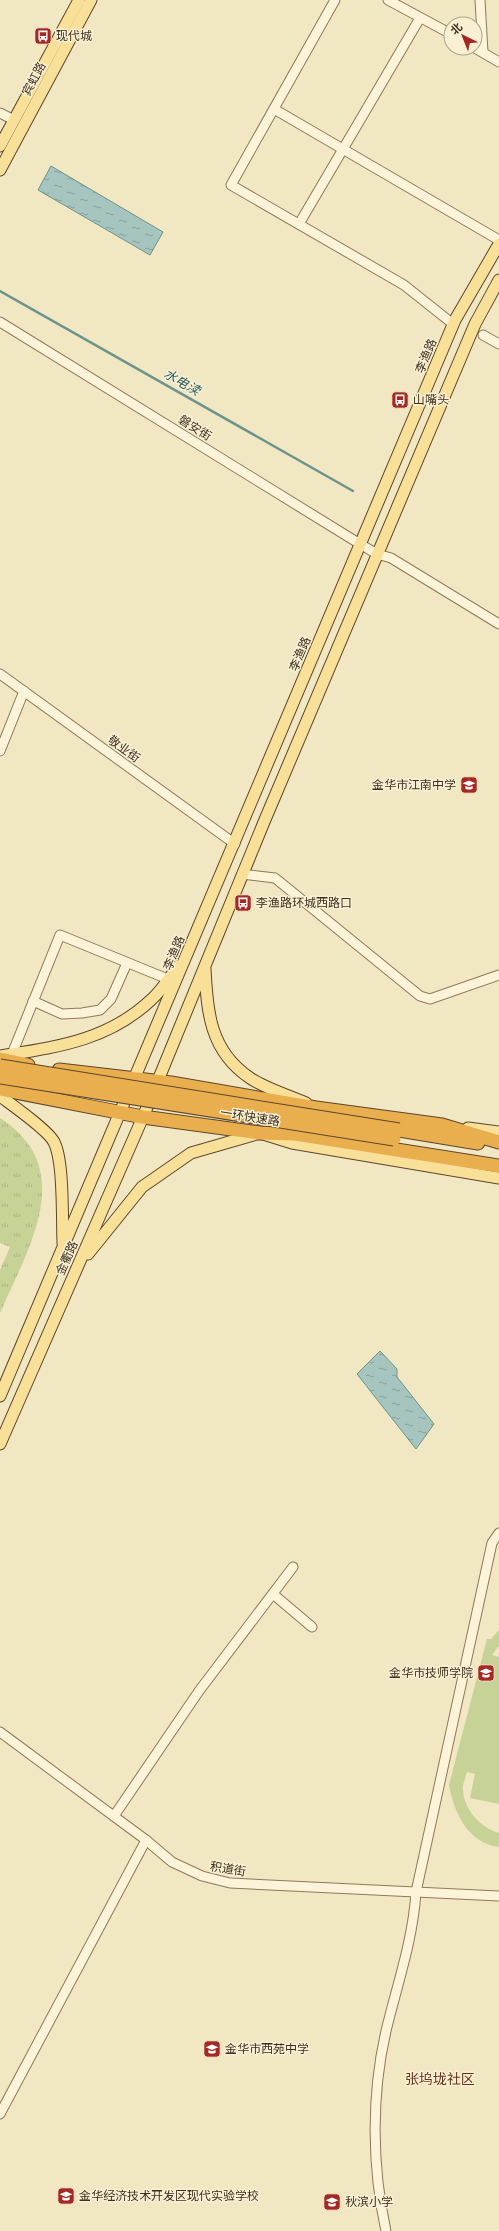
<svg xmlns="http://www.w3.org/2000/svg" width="499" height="2231" font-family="Bitter,'Noto Sans SC',serif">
	<defs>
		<pattern id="park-tufts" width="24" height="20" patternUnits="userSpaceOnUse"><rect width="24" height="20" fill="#c7d296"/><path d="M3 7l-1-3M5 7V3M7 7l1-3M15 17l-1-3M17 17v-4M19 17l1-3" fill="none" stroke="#acb581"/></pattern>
		<pattern id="water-ripples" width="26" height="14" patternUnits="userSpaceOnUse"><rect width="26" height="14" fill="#a6c5be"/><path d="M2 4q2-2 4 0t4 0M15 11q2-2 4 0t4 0" fill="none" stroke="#88a09a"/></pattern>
	</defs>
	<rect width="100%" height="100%" fill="#f2e7c3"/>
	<path fill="#c7d296" d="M499 1630V1646L492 1655 499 1657V1804L470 1798 475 1774 467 1772C466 1777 462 1785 463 1790 464 1810 481 1828 499 1833V1847C468 1843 454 1813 449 1785L487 1639H491Z"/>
	<path fill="url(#park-tufts)" d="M0 1118C79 1169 28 1248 0 1313V1270L10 1247 0 1243Z"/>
	<g fill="url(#water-ripples)" stroke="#6b948d">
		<path d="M51 166 163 232 150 255 38 190Z"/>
		<path d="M380 1351 397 1369V1377L434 1424 416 1449 357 1374Z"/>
	</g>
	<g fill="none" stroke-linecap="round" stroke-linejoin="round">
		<path stroke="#6b948d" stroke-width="2.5" d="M0 291 353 491"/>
		<defs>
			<g id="minor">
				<path d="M335 0 231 185 404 285 453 324"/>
				<path d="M388 0 451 34"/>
				<path d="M480 0 483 52"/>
				<path d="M475 48 499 62"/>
				<path d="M274 109 499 240"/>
				<path d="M0 113 14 120"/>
				<path d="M299 224 420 18"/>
				<path d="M0 322 360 544 377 554 391 558 499 624"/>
				<path d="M483 335 499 344"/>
				<path d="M0 674 235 844"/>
				<path d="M0 751 24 691"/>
				<path d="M242 874 275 878 420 996 430 999 499 975"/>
				<path d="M33 1001 62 1014 82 1013 100 1010 111 999 127 963"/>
				<path d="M12 1054 60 935 175 982"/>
				<path d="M273 1594 312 1627"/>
				<path d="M0 1732 146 1840 172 1862 202 1876 230 1883 499 1896"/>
				<path d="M114 1816 199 1691 293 1567"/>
				<path d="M0 2114 146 1840"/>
				<path d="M386 2231C372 2167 371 2096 386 2031 397 1985 413 1940 416 1892L492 1543 499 1533"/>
			</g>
			<g id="major">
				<path d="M0 146 79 0"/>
				<path d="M0 170 91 0"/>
				<path d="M205 969C207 1012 210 1051 250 1078 266 1089 288 1095 306 1103"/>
				<path d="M0 1056C56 1047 108 1041 152 999 162 990 170 977 178 966"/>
				<path d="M0 1096C12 1105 48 1130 54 1142 64 1161 62 1220 63 1243"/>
				<path d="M468 1128 499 1132"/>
				<path d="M88 1254 142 1187 191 1153 260 1133 292 1143 499 1178"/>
				<path d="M0 1396 455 320 499 244"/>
				<path d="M0 1444 143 1117 264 822 475 324 499 280"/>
			</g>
			<g id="highway">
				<path d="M0 1059 28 1065"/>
				<path d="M59 1070 171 1083 316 1108 442 1125 499 1142"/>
				<path d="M0 1089 143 1117 260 1133 295 1134 499 1166"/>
				<path d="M399 1130 478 1143"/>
			</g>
		</defs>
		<use href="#minor" stroke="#8f7958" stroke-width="11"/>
		<use href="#major" stroke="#5c462c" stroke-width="13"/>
		<use href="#highway" stroke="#5c462c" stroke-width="15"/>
		<use href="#minor" stroke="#fcf3d8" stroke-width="9"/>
		<use href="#major" stroke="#f8e098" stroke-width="11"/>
		<use href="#highway" stroke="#e9ae4d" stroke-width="13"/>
		<defs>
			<g id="highway-bridge">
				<path d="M0 1066 399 1130"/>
				<path d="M0 1077 394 1139"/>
			</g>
		</defs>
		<use href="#highway-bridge" stroke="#5c462c" stroke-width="15" stroke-linecap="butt"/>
		<use href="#highway-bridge" stroke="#e9ae4d" stroke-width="13"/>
	</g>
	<defs>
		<symbol id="bus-square" viewBox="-11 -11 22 22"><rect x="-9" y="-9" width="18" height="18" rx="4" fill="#a42922" stroke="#f9f0d4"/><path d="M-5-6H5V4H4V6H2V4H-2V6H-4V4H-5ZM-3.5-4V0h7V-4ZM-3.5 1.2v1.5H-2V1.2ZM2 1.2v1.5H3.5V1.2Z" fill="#fff"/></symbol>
		<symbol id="school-square" viewBox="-11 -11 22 22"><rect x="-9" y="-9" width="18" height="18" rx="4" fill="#a42922" stroke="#f9f0d4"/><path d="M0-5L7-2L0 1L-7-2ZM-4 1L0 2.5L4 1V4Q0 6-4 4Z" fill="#fff"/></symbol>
	</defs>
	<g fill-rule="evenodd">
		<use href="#bus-square" x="33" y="26" width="20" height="20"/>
		<use href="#bus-square" x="390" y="390" width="20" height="20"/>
		<use href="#school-square" x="459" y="775" width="20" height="20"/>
		<use href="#bus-square" x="233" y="893" width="20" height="20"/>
		<use href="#school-square" x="476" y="1663" width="20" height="20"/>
		<use href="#school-square" x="202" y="2039" width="20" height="20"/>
		<use href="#school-square" x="56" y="2186" width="20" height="20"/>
		<use href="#school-square" x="322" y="2192" width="20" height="20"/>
	</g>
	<g text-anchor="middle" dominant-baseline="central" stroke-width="3" stroke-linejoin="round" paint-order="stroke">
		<g font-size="12" fill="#3d2f1d" stroke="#f9f0d4" text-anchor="start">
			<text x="56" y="36">现代城</text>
			<text x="413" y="400">山嘴头</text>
			<text x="456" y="785" text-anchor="end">金华市江南中学</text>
			<text x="256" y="903">李渔路环城西路口</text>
			<text x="473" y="1673" text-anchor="end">金华市技师学院</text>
			<text x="225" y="2049">金华市西苑中学</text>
			<text x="79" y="2196">金华经济技术开发区现代实验学校</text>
			<text x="345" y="2202">秋滨小学</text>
		</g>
		<g font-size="12" fill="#3d2f1d" stroke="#f9f0d4">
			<text transform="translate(34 79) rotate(-62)">宾虹路</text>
			<text transform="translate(426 356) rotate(-67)">李渔路</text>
			<text transform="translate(195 428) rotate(32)">磐安街</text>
			<text transform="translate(300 654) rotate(-67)">李渔路</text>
			<text transform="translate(124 749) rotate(36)">敬业街</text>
			<text transform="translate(174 953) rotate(-67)">李渔路</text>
			<text transform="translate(250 1117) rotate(9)">一环快速路</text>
			<text transform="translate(67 1258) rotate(-66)">金衢路</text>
			<text transform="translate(228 1869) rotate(9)">积道街</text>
		</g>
		<g font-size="13" font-style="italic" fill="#2b5e5e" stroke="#f9f0d4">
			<text transform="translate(182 382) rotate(30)">水电渎</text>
		</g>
		<g font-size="14" fill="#6e3018" stroke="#f9f0d4">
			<text x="440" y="2079">张坞垅社区</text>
		</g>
	</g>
	<g transform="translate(463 36) rotate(317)"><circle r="19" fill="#f9f0d4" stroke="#aea38b"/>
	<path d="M0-3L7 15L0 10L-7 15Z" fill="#a42922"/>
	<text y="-6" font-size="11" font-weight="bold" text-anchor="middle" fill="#3d2f1d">北</text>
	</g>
</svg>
